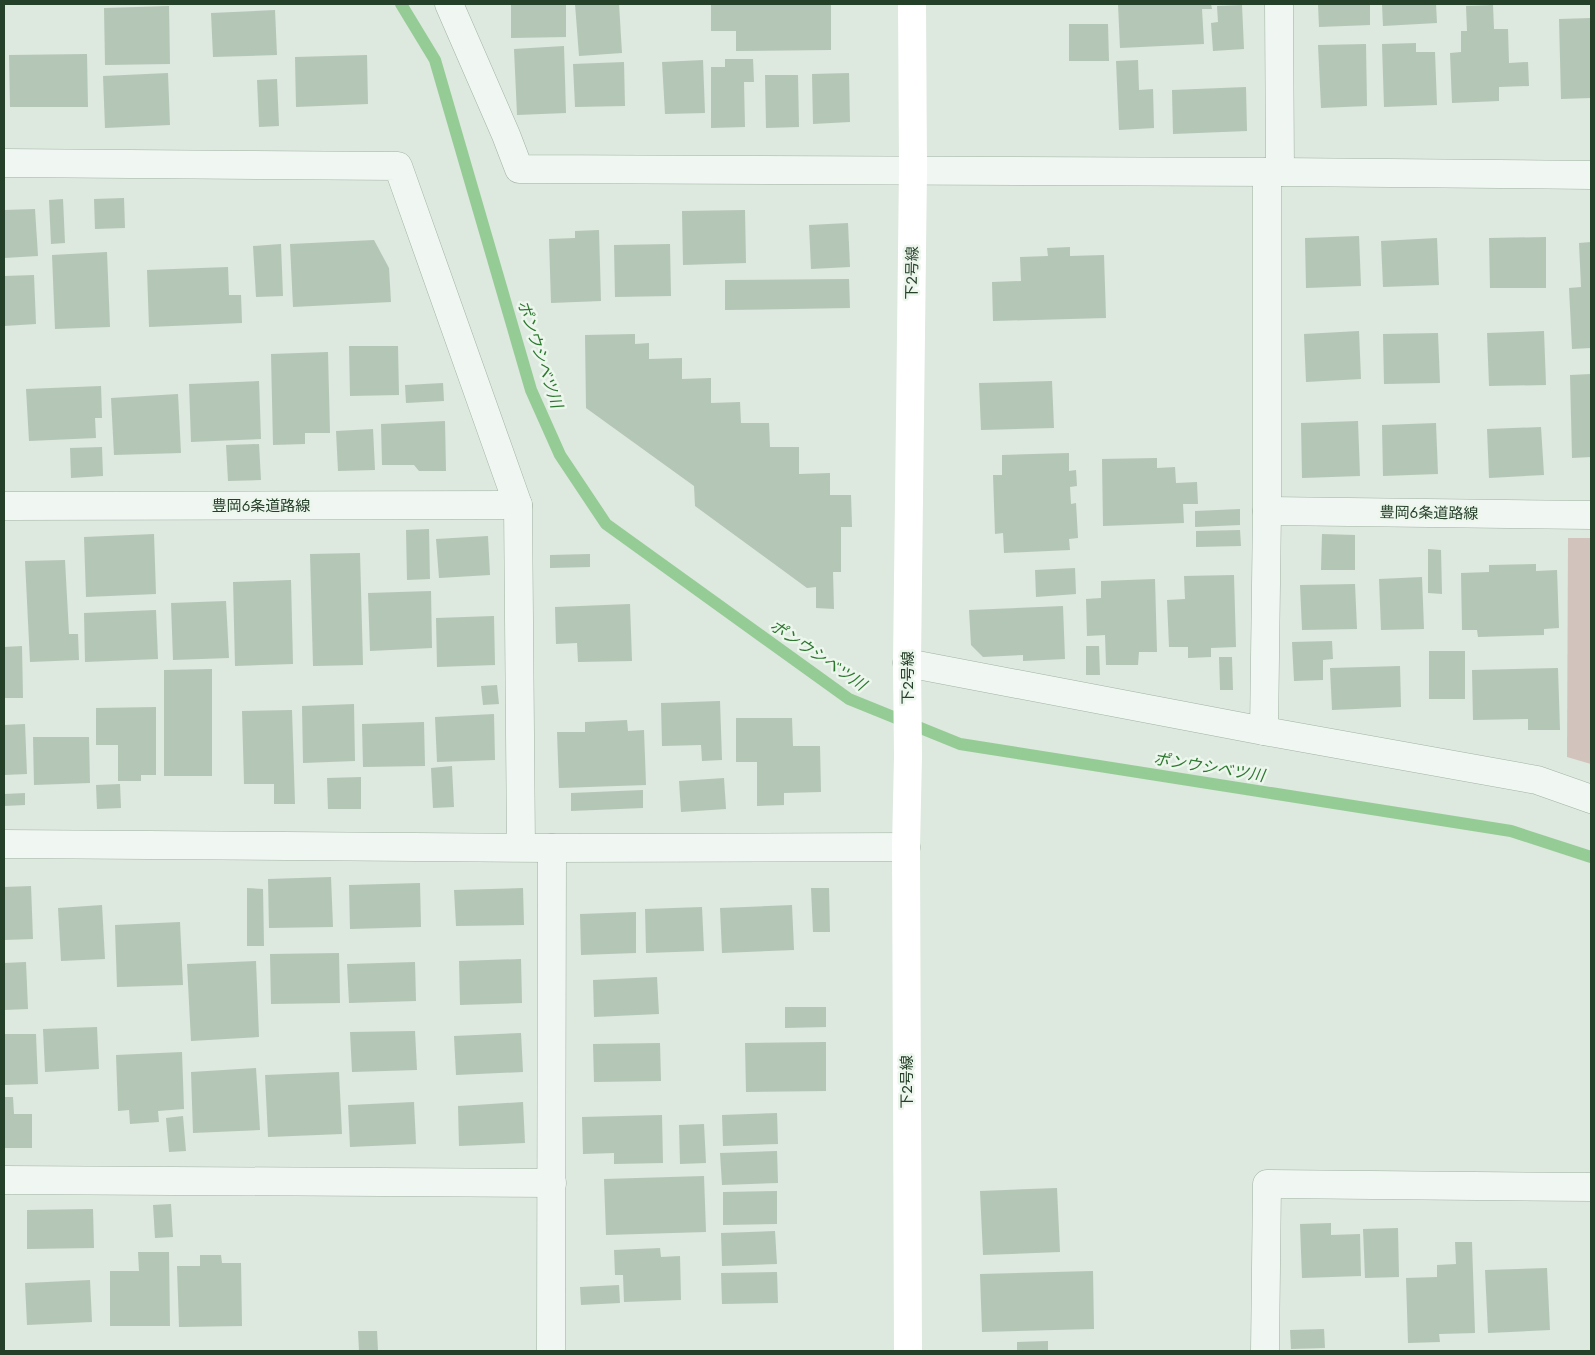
<svg xmlns="http://www.w3.org/2000/svg" width="1595" height="1355" font-family="Jost,'Noto Sans JP',sans-serif">
	<rect width="100%" height="100%" fill="#dde8de"/>
	<path fill="#d3c3bd" d="M1568 538H1591V764L1567 757Z"/>
	<g fill="none" stroke-linecap="round" stroke-linejoin="round">
		<path stroke="#95cc95" stroke-width="12" d="M401 4 435 60 531 390 560 455 606 524 849 699 960 744 1511 831 1591 857"/>
	</g>
	<g fill="#b4c6b6">
		<path d="M511 4H566V37L511 38Z"/>
		<path d="M575 4H619L622 53 579 56Z"/>
		<path d="M711 4H831V50L736 51V31H711Z"/>
		<path d="M1118 4H1211L1212 9H1202L1204 44 1120 48Z"/>
		<path d="M1318 4H1370V25L1319 27Z"/>
		<path d="M1382 4H1436L1437 23 1383 26Z"/>
		<path d="M1242 5 1244 49 1213 51 1211 23 1218 22 1217 6Z"/>
		<path d="M1493 5 1494 29H1508L1509 63 1528 62 1529 86 1499 87V101L1452 103 1450 53 1461 52V31H1467L1466 6Z"/>
		<path d="M169 6 170 64 105 65 104 8Z"/>
		<path d="M275 10 277 55 213 57 211 13Z"/>
		<path d="M1591 18V98L1561 99 1559 19Z"/>
		<path d="M1069 24H1108L1109 61H1069Z"/>
		<path d="M1416 43V52H1435L1437 105 1384 107 1382 44Z"/>
		<path d="M1366 44 1367 106 1321 108 1318 45Z"/>
		<path d="M564 46 566 113 517 115 514 49Z"/>
		<path d="M87 54 88 107H10L9 55Z"/>
		<path d="M367 55 368 104 296 107 295 57Z"/>
		<path d="M725 59H753L754 82H744L745 127 711 128V67H725Z"/>
		<path d="M703 60 705 113 665 114 662 62Z"/>
		<path d="M1138 60 1139 90 1153 89 1154 128 1119 130 1116 61Z"/>
		<path d="M624 62 625 106 575 107 573 64Z"/>
		<path d="M168 73 170 125 105 128 103 76Z"/>
		<path d="M849 73 850 122 813 124 812 74Z"/>
		<path d="M765 75H798L799 127 766 128Z"/>
		<path d="M277 79 279 126 259 127 257 80Z"/>
		<path d="M1246 87 1247 131 1173 134 1172 90Z"/>
		<path d="M124 198 125 228 95 229 94 199Z"/>
		<path d="M63 199 65 243 51 244 49 200Z"/>
		<path d="M35 209 38 256 4 258V210Z"/>
		<path d="M745 210 746 263 683 265 682 211Z"/>
		<path d="M848 223 850 267 811 269 809 225Z"/>
		<path d="M599 230 601 301 551 303 549 239 575 238V231Z"/>
		<path d="M1359 236 1361 286 1306 288 1305 238Z"/>
		<path d="M1546 237V288H1490L1489 238Z"/>
		<path d="M1437 238 1439 285 1383 287 1381 241Z"/>
		<path d="M374 240 389 268 391 302 293 307 290 244Z"/>
		<path d="M1591 242V348L1572 349 1569 288 1581 287 1579 243Z"/>
		<path d="M281 244 283 296 256 297 253 246Z"/>
		<path d="M670 244 671 296 615 297 614 245Z"/>
		<path d="M1070 247V256L1104 255 1106 318 993 321 992 282 1021 281 1020 257 1048 256 1047 248Z"/>
		<path d="M107 252 110 327 55 329 52 255Z"/>
		<path d="M228 267 229 295H241L242 323 149 327 147 270Z"/>
		<path d="M34 275 36 324 4 326V276Z"/>
		<path d="M849 279 850 308 725 310V280Z"/>
		<path d="M1359 331 1361 379 1306 382 1304 334Z"/>
		<path d="M1544 331 1546 385 1489 386 1487 333Z"/>
		<path d="M1438 333 1440 383 1384 384 1383 334Z"/>
		<path d="M635 334V344L649 343V359L682 358V379L711 378V403L740 402 741 423H769L770 447H799V474L830 473V495H851L852 527H841V572H833L834 609 816 608V587L807 588 695 506 694 486 586 408 585 335Z"/>
		<path d="M349 346H398L399 395 350 396Z"/>
		<path d="M328 352 330 433H305V444L273 445 271 354Z"/>
		<path d="M1591 374V457L1572 458 1570 375Z"/>
		<path d="M259 381 261 439 191 442 189 384Z"/>
		<path d="M1052 381 1054 428 981 430 979 383Z"/>
		<path d="M443 383 444 401 406 403 405 385Z"/>
		<path d="M101 386 102 418H95L96 438 29 441 26 389Z"/>
		<path d="M178 394 181 453 114 455 111 398Z"/>
		<path d="M445 421 446 471H419L414 465H382L381 424Z"/>
		<path d="M1358 421 1360 476 1302 478 1301 423Z"/>
		<path d="M1436 423 1438 474 1383 476 1382 425Z"/>
		<path d="M1541 427 1544 475 1489 478 1487 429Z"/>
		<path d="M373 429 375 470 338 471 336 431Z"/>
		<path d="M259 444 261 480 228 481 226 445Z"/>
		<path d="M102 447 103 476 71 478 70 448Z"/>
		<path d="M1069 453V471L1076 470 1077 486 1070 487 1071 504 1076 503 1078 538 1069 539 1070 550 1004 553 1003 533 995 534 993 475H1002V455Z"/>
		<path d="M1157 458V468L1175 467 1176 483 1197 482 1198 504H1183L1184 523 1103 526 1102 459Z"/>
		<path d="M1240 509V525L1195 527V511Z"/>
		<path d="M429 529 430 579 407 580 406 530Z"/>
		<path d="M1240 530 1241 546 1196 547V531Z"/>
		<path d="M154 534 156 594 86 597 84 537Z"/>
		<path d="M1322 534 1355 535V570H1321Z"/>
		<path d="M488 536 490 575 439 578 436 539Z"/>
		<path d="M1428 549 1441 550 1442 594 1428 593Z"/>
		<path d="M360 553 363 665 313 666 310 554Z"/>
		<path d="M590 554V567L550 568V555Z"/>
		<path d="M65 560 69 634H78L79 660 30 662 25 561Z"/>
		<path d="M1536 564V571L1557 570 1559 628 1544 629V635L1478 637 1477 630H1462L1461 573 1489 572V565Z"/>
		<path d="M1075 568 1076 594 1036 597 1035 570Z"/>
		<path d="M1234 575 1236 647 1211 648V657L1188 658V647H1169L1167 600 1185 599 1184 576Z"/>
		<path d="M1422 577 1424 629 1381 630 1379 579Z"/>
		<path d="M1155 579 1157 652H1139L1138 665H1106L1105 635 1087 636 1086 599 1101 598V581Z"/>
		<path d="M291 580 293 664 235 666 233 582Z"/>
		<path d="M1355 584 1357 629 1302 630 1300 585Z"/>
		<path d="M431 591 432 648 370 651 368 593Z"/>
		<path d="M226 601 229 658 173 660 171 603Z"/>
		<path d="M630 604 632 661 578 662 577 643 556 644 555 607Z"/>
		<path d="M1063 606 1065 659 1023 661V655L983 657 971 645 969 610Z"/>
		<path d="M156 610 158 659 85 662 84 613Z"/>
		<path d="M494 616 495 665 437 667 436 618Z"/>
		<path d="M1332 641 1333 659 1323 660V680L1294 681 1292 642Z"/>
		<path d="M22 646 23 698H4V647Z"/>
		<path d="M1086 646H1099L1100 675H1086Z"/>
		<rect x="1429" y="651" width="36" height="48"/>
		<path d="M1219 657H1232L1233 690H1220Z"/>
		<path d="M1400 666 1401 707 1332 710 1330 668Z"/>
		<path d="M1558 668 1560 730H1528V719L1473 720 1472 670Z"/>
		<path d="M212 669V776H164V670Z"/>
		<path d="M497 685 499 704 483 705 481 686Z"/>
		<path d="M720 701 722 760 702 761 701 745 662 746 661 703Z"/>
		<path d="M354 704 355 761 303 763 302 706Z"/>
		<path d="M156 707V775H141V781H118V745H96V708Z"/>
		<path d="M292 710 295 804H274V784H244L242 711Z"/>
		<path d="M494 714 495 760 437 762 435 717Z"/>
		<path d="M736 718H792L793 746H820L821 792 784 793V805L757 806V762H736Z"/>
		<path d="M627 720 628 731 644 730 646 785 559 788 557 732H585V722Z"/>
		<path d="M424 722 425 766 363 767 362 724Z"/>
		<path d="M25 724 27 774 4 775V725Z"/>
		<path d="M33 737H89L90 783 34 785Z"/>
		<path d="M452 766 454 807 433 808 431 768Z"/>
		<path d="M361 777V809H328L327 778Z"/>
		<path d="M724 778 726 809 681 812 679 781Z"/>
		<path d="M120 784 121 808 97 809 96 785Z"/>
		<path d="M643 790V808L571 811V793Z"/>
		<path d="M25 793V805L4 806V794Z"/>
		<path d="M331 877 333 927 269 928 268 879Z"/>
		<path d="M420 883 421 927 350 929 349 885Z"/>
		<path d="M31 886 33 939 4 940V887Z"/>
		<path d="M247 888 263 889 264 946H247Z"/>
		<path d="M523 888 524 925 456 926 454 890Z"/>
		<path d="M811 888H829L830 932H813Z"/>
		<path d="M102 905 105 959 61 961 58 908Z"/>
		<path d="M792 905 794 950 722 953 720 908Z"/>
		<path d="M702 907 704 951 646 953 645 909Z"/>
		<path d="M636 912V953L581 955 580 914Z"/>
		<path d="M180 922 183 985 117 987 115 925Z"/>
		<path d="M339 953 340 1003 271 1004 270 954Z"/>
		<path d="M521 959 522 1003 460 1005 459 961Z"/>
		<path d="M256 961 259 1037 191 1041 187 964Z"/>
		<path d="M26 962 28 1009 4 1010V963Z"/>
		<path d="M415 962 416 1001 349 1003 347 964Z"/>
		<path d="M657 977 659 1014 594 1017 593 980Z"/>
		<path d="M785 1007H826V1027L785 1028Z"/>
		<path d="M97 1027 99 1069 45 1072 43 1029Z"/>
		<path d="M415 1031 417 1070 352 1072 350 1032Z"/>
		<path d="M521 1033 523 1072 456 1075 454 1036Z"/>
		<path d="M4 1034H36L38 1084 4 1085Z"/>
		<path d="M826 1042V1091L746 1092 745 1043Z"/>
		<path d="M660 1043 661 1081 594 1082 593 1044Z"/>
		<path d="M182 1052 184 1109 158 1111 159 1122 130 1124 129 1110 118 1111 116 1055Z"/>
		<path d="M256 1068 260 1130 193 1133 191 1072Z"/>
		<path d="M339 1072 342 1134 268 1137 265 1075Z"/>
		<path d="M4 1097H13L14 1114H32V1148H4Z"/>
		<path d="M414 1102 416 1144 350 1147 348 1105Z"/>
		<path d="M523 1102 525 1143 459 1146 458 1106Z"/>
		<path d="M777 1113 778 1144 723 1146 722 1115Z"/>
		<path d="M662 1115 663 1163 614 1164V1153L583 1154 582 1117Z"/>
		<path d="M183 1116 186 1151 169 1152 166 1118Z"/>
		<path d="M704 1124 706 1163 680 1164 679 1125Z"/>
		<path d="M777 1151 778 1183 722 1185 720 1153Z"/>
		<path d="M704 1176 706 1232 606 1235 604 1179Z"/>
		<path d="M1057 1188 1060 1252 983 1255 980 1191Z"/>
		<path d="M777 1191V1224L723 1225V1192Z"/>
		<path d="M171 1204 173 1237 155 1238 153 1205Z"/>
		<path d="M93 1209 94 1248 27 1249V1210Z"/>
		<path d="M1331 1223V1235L1360 1234 1361 1276 1302 1278 1300 1224Z"/>
		<path d="M1398 1228 1399 1277 1365 1278 1363 1229Z"/>
		<path d="M775 1231 777 1264 722 1266 721 1233Z"/>
		<path d="M1455 1242H1472L1475 1333 1439 1334 1440 1342 1408 1343 1406 1278 1437 1277V1265L1456 1264Z"/>
		<path d="M660 1248 661 1257 680 1256 681 1300 624 1302 623 1275H615L614 1250Z"/>
		<path d="M138 1252H169L170 1326H110V1271H139Z"/>
		<path d="M200 1255H221L222 1263H241L242 1326 179 1327 177 1266H200Z"/>
		<path d="M1547 1268 1550 1330 1488 1333 1485 1270Z"/>
		<path d="M1093 1271 1094 1329 982 1332 980 1274Z"/>
		<path d="M777 1272 778 1303 722 1304 721 1273Z"/>
		<path d="M90 1280 92 1322 27 1325 25 1283Z"/>
		<path d="M619 1285 620 1303 581 1305 580 1287Z"/>
		<path d="M1324 1329 1325 1348 1291 1349 1290 1330Z"/>
		<path d="M358 1331H377L378 1351H359Z"/>
		<path d="M1048 1341V1351H1017V1342Z"/>
	</g>
	<g fill="none" stroke-linecap="round" stroke-linejoin="round">
		<defs>
			<g id="street">
				<path d="M449 4 506 135 519 169 1280 172 1591 175"/>
				<path d="M1279 4 1280 172"/>
				<path d="M4 163 398 166 518 505 521 847"/>
				<path d="M4 506 518 505"/>
				<path d="M1267 511 1591 515"/>
				<path d="M907 663 1264 731 1537 780 1591 799"/>
				<path d="M1264 731 1267 511V172"/>
				<path d="M4 844 552 848 906 847"/>
				<path d="M4 1180 552 1183"/>
				<path d="M551 1351 552 848"/>
				<path d="M1265 1351 1267 1184 1591 1187"/>
			</g>
		</defs>
		<use href="#street" stroke="#a2b2a4" stroke-width="29"/>
		<use href="#street" stroke="#f0f6f1" stroke-width="28"/>
		<path stroke="#fff" stroke-width="28" d="M908 1351 906 847 908 756 907 663 913 170 912 4"/>
	</g>
	<g text-anchor="middle" dominant-baseline="central" stroke-width="5" stroke-linejoin="round" paint-order="stroke">
		<g font-size="15" fill="#254029" stroke="#edf6ed">
			<text transform="translate(912 273) rotate(-89)">下2号線</text>
			<text x="261" y="506">豊岡6条道路線</text>
			<text transform="translate(1429 513) rotate(1)">豊岡6条道路線</text>
			<text transform="translate(908 678) rotate(-90)">下2号線</text>
			<text transform="translate(907 1082) rotate(-90)">下2号線</text>
		</g>
		<g font-size="16" font-style="italic" fill="#2c782f" stroke="#edf6ed">
			<text transform="translate(540 354) rotate(72)">ポンウシベツ川</text>
			<text transform="translate(818 655) rotate(34)">ポンウシベツ川</text>
			<text transform="translate(1209 767) rotate(9)">ポンウシベツ川</text>
		</g>
	</g>
	<rect width="1595" height="1355" fill="none" stroke="#254029" stroke-width="10"/>
</svg>
